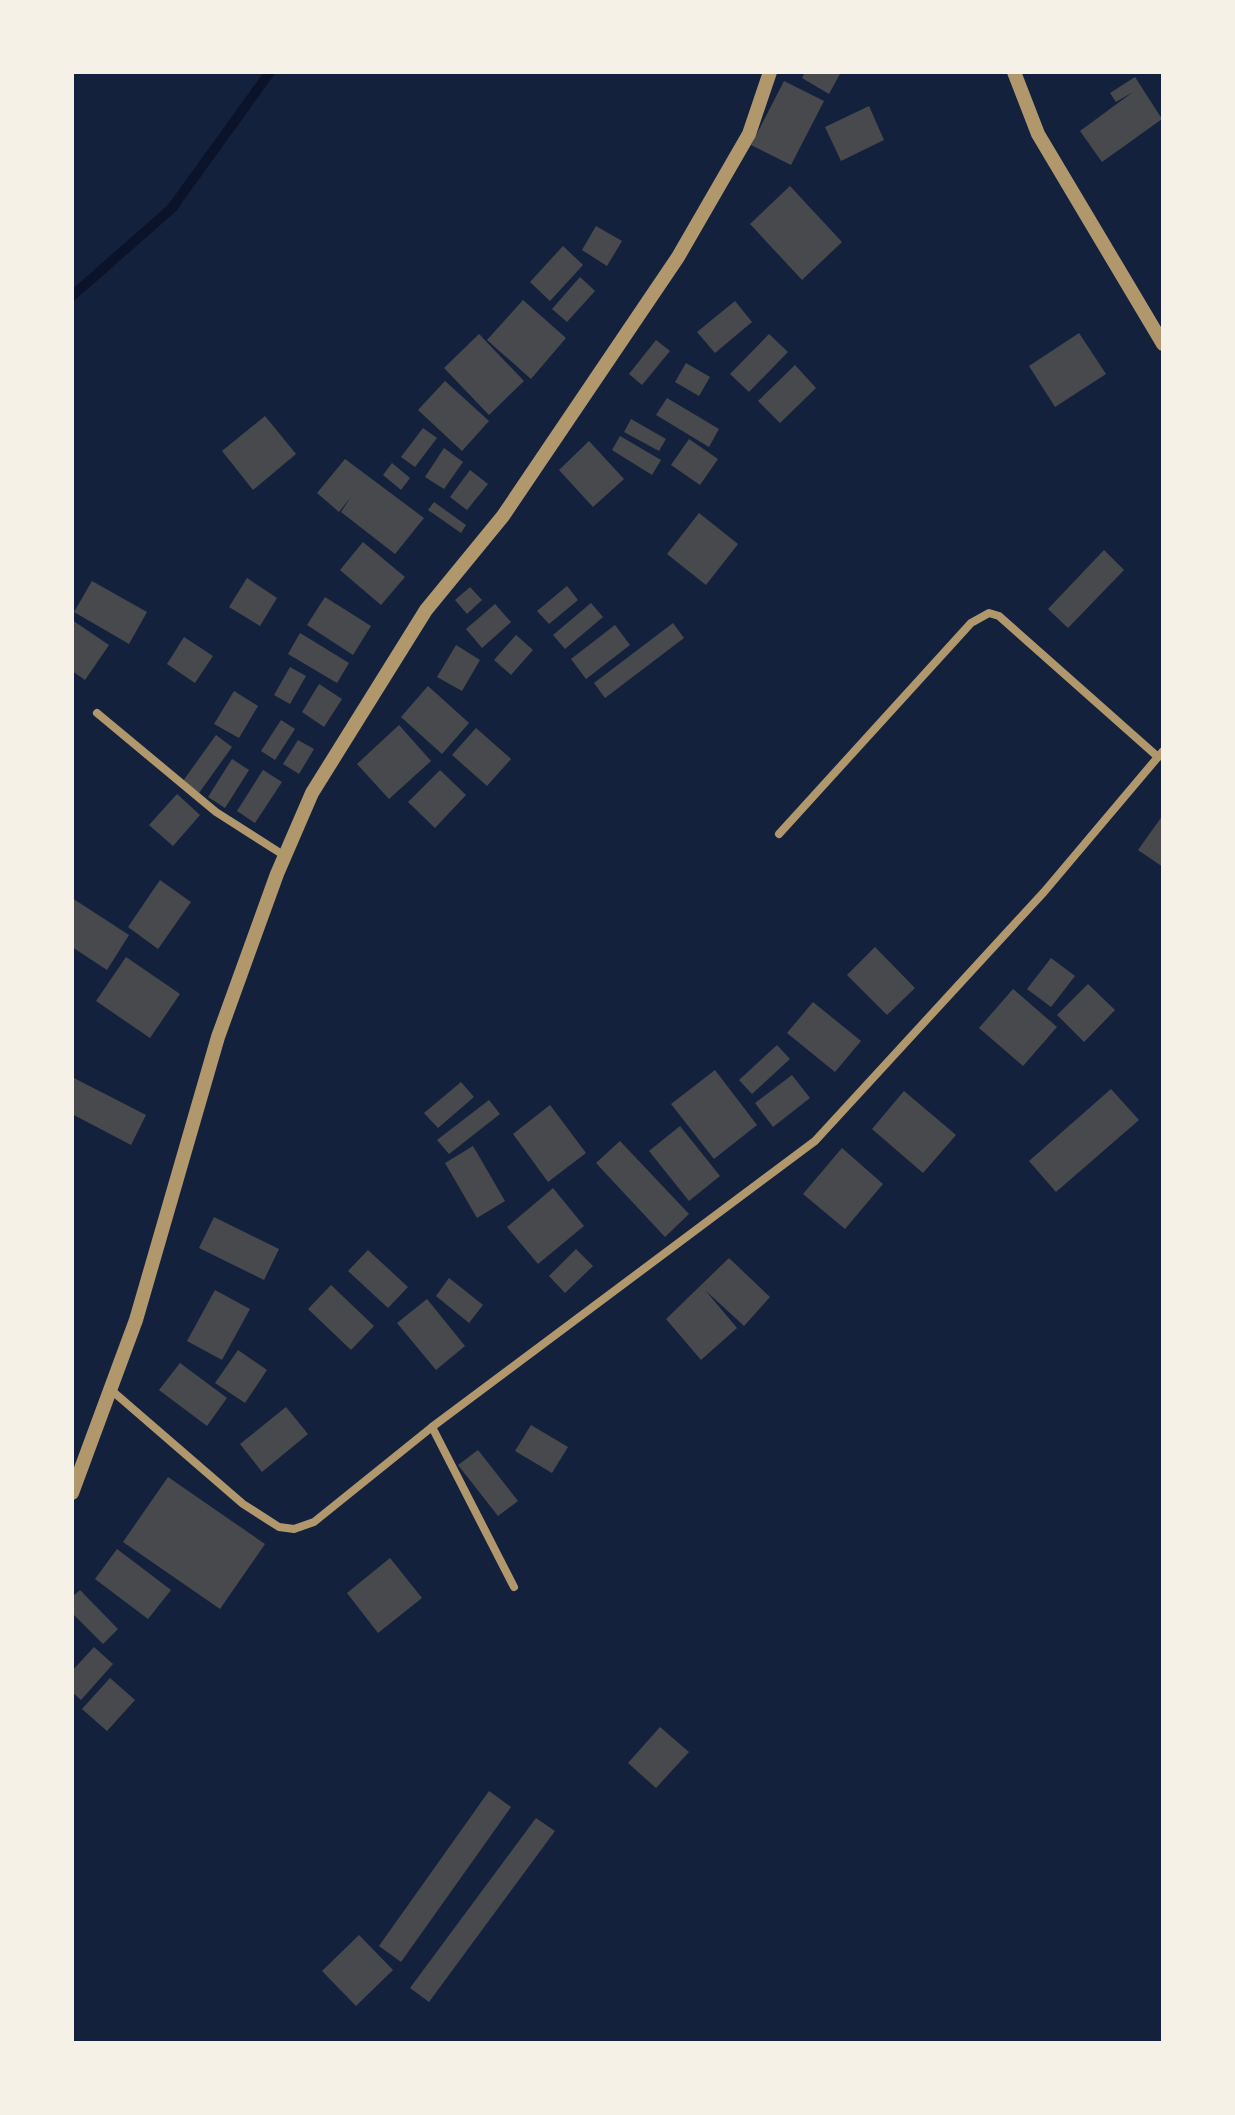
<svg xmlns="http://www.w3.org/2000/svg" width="1235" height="2115" font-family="Overpass,sans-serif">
	<rect width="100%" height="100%" fill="#14213d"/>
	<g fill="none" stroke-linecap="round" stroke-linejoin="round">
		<path stroke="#0b132b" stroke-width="10" d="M72 296 172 208 270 72"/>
	</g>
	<g fill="#48494c">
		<path d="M805 72H841L829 94 802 78Z"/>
		<path d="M1135 77 1162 119 1102 162 1080 131 1133 92 1116 102 1110 93Z"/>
		<path d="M784 81 824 101 791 165 751 145Z"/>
		<path d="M869 106 884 140 841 161 825 127Z"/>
		<path d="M790 186 842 242 802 280 750 224Z"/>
		<path d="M596 226 622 241 607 266 582 250Z"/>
		<path d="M563 246 583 265 550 301 530 282Z"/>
		<path d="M580 277 595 291 567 322 552 309Z"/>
		<path d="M523 300 566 338 531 379 487 340Z"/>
		<path d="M735 301 752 322 715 353 697 332Z"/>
		<path d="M1079 333 1106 374 1055 407 1029 366Z"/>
		<path d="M479 334 524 381 489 415 444 368Z"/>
		<path d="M769 334 788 352 749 392 730 374Z"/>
		<path d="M656 340 670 351 642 385 629 374Z"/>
		<path d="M686 363 710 377 699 396 675 382Z"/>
		<path d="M795 365 816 388 780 423 758 401Z"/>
		<path d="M445 381 489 421 462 451 418 410Z"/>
		<path d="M667 398 719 429 709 447 656 415Z"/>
		<path d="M265 416 296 454 253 490 222 451Z"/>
		<path d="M631 419 666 439 659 451 624 432Z"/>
		<path d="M423 428 437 438 415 467 401 457Z"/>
		<path d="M620 436 661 460 652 475 612 450Z"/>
		<path d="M689 439 718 459 700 485 671 465Z"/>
		<path d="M589 441 624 479 593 507 559 470Z"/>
		<path d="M444 448 463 462 444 489 425 477Z"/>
		<path d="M345 459 424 518 395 554 341 512 351 497 339 512 317 493Z"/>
		<path d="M392 463 410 478 401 490 383 475Z"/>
		<path d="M470 470 488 484 467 510 450 497Z"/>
		<path d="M434 502 466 525 461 533 428 510Z"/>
		<path d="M699 513 738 544 706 585 667 554Z"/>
		<path d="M363 542 405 577 381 605 340 570Z"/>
		<path d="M1104 550 1124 570 1068 628 1048 609Z"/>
		<path d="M247 578 277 598 260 626 229 607Z"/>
		<path d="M92 581 147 612 129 644 74 612Z"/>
		<path d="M567 586 578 600 549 624 537 611Z"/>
		<path d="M470 587 482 600 467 614 455 600Z"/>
		<path d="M325 597 371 626 353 655 307 625Z"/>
		<path d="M591 603 603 617 565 649 553 635Z"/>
		<path d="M495 604 511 622 482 648 466 629Z"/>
		<path d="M72 620 109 645 85 680 72 671Z"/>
		<path d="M673 623 684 638 605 698 594 683Z"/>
		<path d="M615 625 630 645 586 679 571 659Z"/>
		<path d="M300 633 349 663 337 683 288 654Z"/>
		<path d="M516 635 533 650 511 675 494 660Z"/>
		<path d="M184 637 213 656 195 683 167 664Z"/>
		<path d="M456 645 480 660 462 691 437 677Z"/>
		<path d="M290 667 306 676 290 704 274 695Z"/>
		<path d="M319 684 342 699 324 727 302 712Z"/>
		<path d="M428 686 469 723 442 754 401 717Z"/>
		<path d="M234 691 258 706 239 738 214 724Z"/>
		<path d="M281 720 295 729 275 760 261 751Z"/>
		<path d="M399 725 431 761 389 799 357 764Z"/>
		<path d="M476 728 511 759 487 786 452 755Z"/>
		<path d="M216 735 232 747 199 793 183 781Z"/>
		<path d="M298 740 314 749 299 774 283 764Z"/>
		<path d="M232 759 249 770 225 808 208 797Z"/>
		<path d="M263 770 282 782 255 823 237 811Z"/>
		<path d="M440 770 466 795 435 828 408 802Z"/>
		<path d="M177 794 200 815 173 846 149 825Z"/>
		<path d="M1163 815V867L1138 850Z"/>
		<path d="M160 880 191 902 158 949 128 927Z"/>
		<path d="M72 898 129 935 107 970 72 947Z"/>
		<path d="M875 947 915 988 887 1015 847 975Z"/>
		<path d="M126 957 180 994 150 1038 96 1001Z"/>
		<path d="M1051 958 1075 976 1051 1007 1027 989Z"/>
		<path d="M1088 984 1115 1010 1084 1042 1057 1015Z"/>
		<path d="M1013 989 1057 1027 1023 1066 979 1028Z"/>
		<path d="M813 1002 861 1041 835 1072 787 1033Z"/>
		<path d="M777 1045 790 1059 752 1094 739 1080Z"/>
		<path d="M715 1070 757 1125 714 1159 671 1104Z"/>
		<path d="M792 1075 810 1098 773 1127 755 1103Z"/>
		<path d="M72 1077 146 1115 131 1145 72 1114Z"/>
		<path d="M461 1082 474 1097 438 1128 424 1113Z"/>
		<path d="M1111 1089 1139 1120 1056 1192 1029 1161Z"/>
		<path d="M904 1091 956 1135 923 1173 872 1129Z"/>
		<path d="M489 1100 500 1114 449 1154 437 1140Z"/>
		<path d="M550 1105 586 1153 548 1182 513 1134Z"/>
		<path d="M680 1126 720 1176 689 1201 649 1151Z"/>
		<path d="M620 1141 689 1214 665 1237 596 1163Z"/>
		<path d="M473 1146 505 1201 477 1218 445 1163Z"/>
		<path d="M842 1148 883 1184 845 1229 803 1194Z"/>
		<path d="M553 1188 584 1226 538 1264 507 1227Z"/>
		<path d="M214 1217 279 1249 264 1280 199 1248Z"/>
		<path d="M576 1249 593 1266 565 1293 549 1276Z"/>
		<path d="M368 1250 408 1287 388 1308 348 1271Z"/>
		<path d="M729 1258 770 1297 744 1326 705 1290 737 1328 701 1360 666 1319Z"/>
		<path d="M449 1278 483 1305 469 1323 436 1296Z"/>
		<path d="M331 1285 374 1326 351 1350 308 1309Z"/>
		<path d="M215 1290 250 1309 222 1360 187 1341Z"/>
		<path d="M427 1299 465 1346 436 1370 397 1323Z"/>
		<path d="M238 1350 267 1370 245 1403 215 1383Z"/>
		<path d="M180 1363 227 1398 207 1426 159 1390Z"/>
		<path d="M286 1407 308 1434 262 1472 240 1444Z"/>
		<path d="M531 1425 568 1447 552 1473 515 1451Z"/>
		<path d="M478 1450 518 1501 498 1516 458 1465Z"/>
		<path d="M168 1477 265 1544 220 1609 123 1542Z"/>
		<path d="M117 1549 171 1590 148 1619 95 1579Z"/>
		<path d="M390 1558 422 1598 378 1633 347 1593Z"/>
		<path d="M80 1590 118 1629 103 1644 72 1613V1597Z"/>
		<path d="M94 1647 113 1664 81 1700 72 1692V1671Z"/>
		<path d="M110 1678 135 1700 107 1731 82 1709Z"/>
		<path d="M660 1727 689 1752 656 1788 628 1763Z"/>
		<path d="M489 1791 511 1807 401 1962 379 1946Z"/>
		<path d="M536 1818 555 1831 429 2002 410 1988Z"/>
		<path d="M359 1935 393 1970 356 2006 322 1971Z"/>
	</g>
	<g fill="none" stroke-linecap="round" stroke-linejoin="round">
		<g stroke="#b1986c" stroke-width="8">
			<path d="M97 713 216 812 285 856"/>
			<path d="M779 834 971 623 989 613 999 616 1158 757"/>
			<path d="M110 1389 243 1504 279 1527 294 1529 314 1522 432 1427 815 1141 1044 892 1163 751"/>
			<path d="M432 1427 514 1587"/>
		</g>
		<g stroke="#b1986c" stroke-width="14">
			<path d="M1014 72 1038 134 1163 344"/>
			<path d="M72 1493 136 1320 218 1037 277 874 312 793 426 610 503 516 678 257 749 134 770 72"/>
		</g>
	</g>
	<rect width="1235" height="2115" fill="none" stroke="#f6f1e7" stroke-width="148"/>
</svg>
